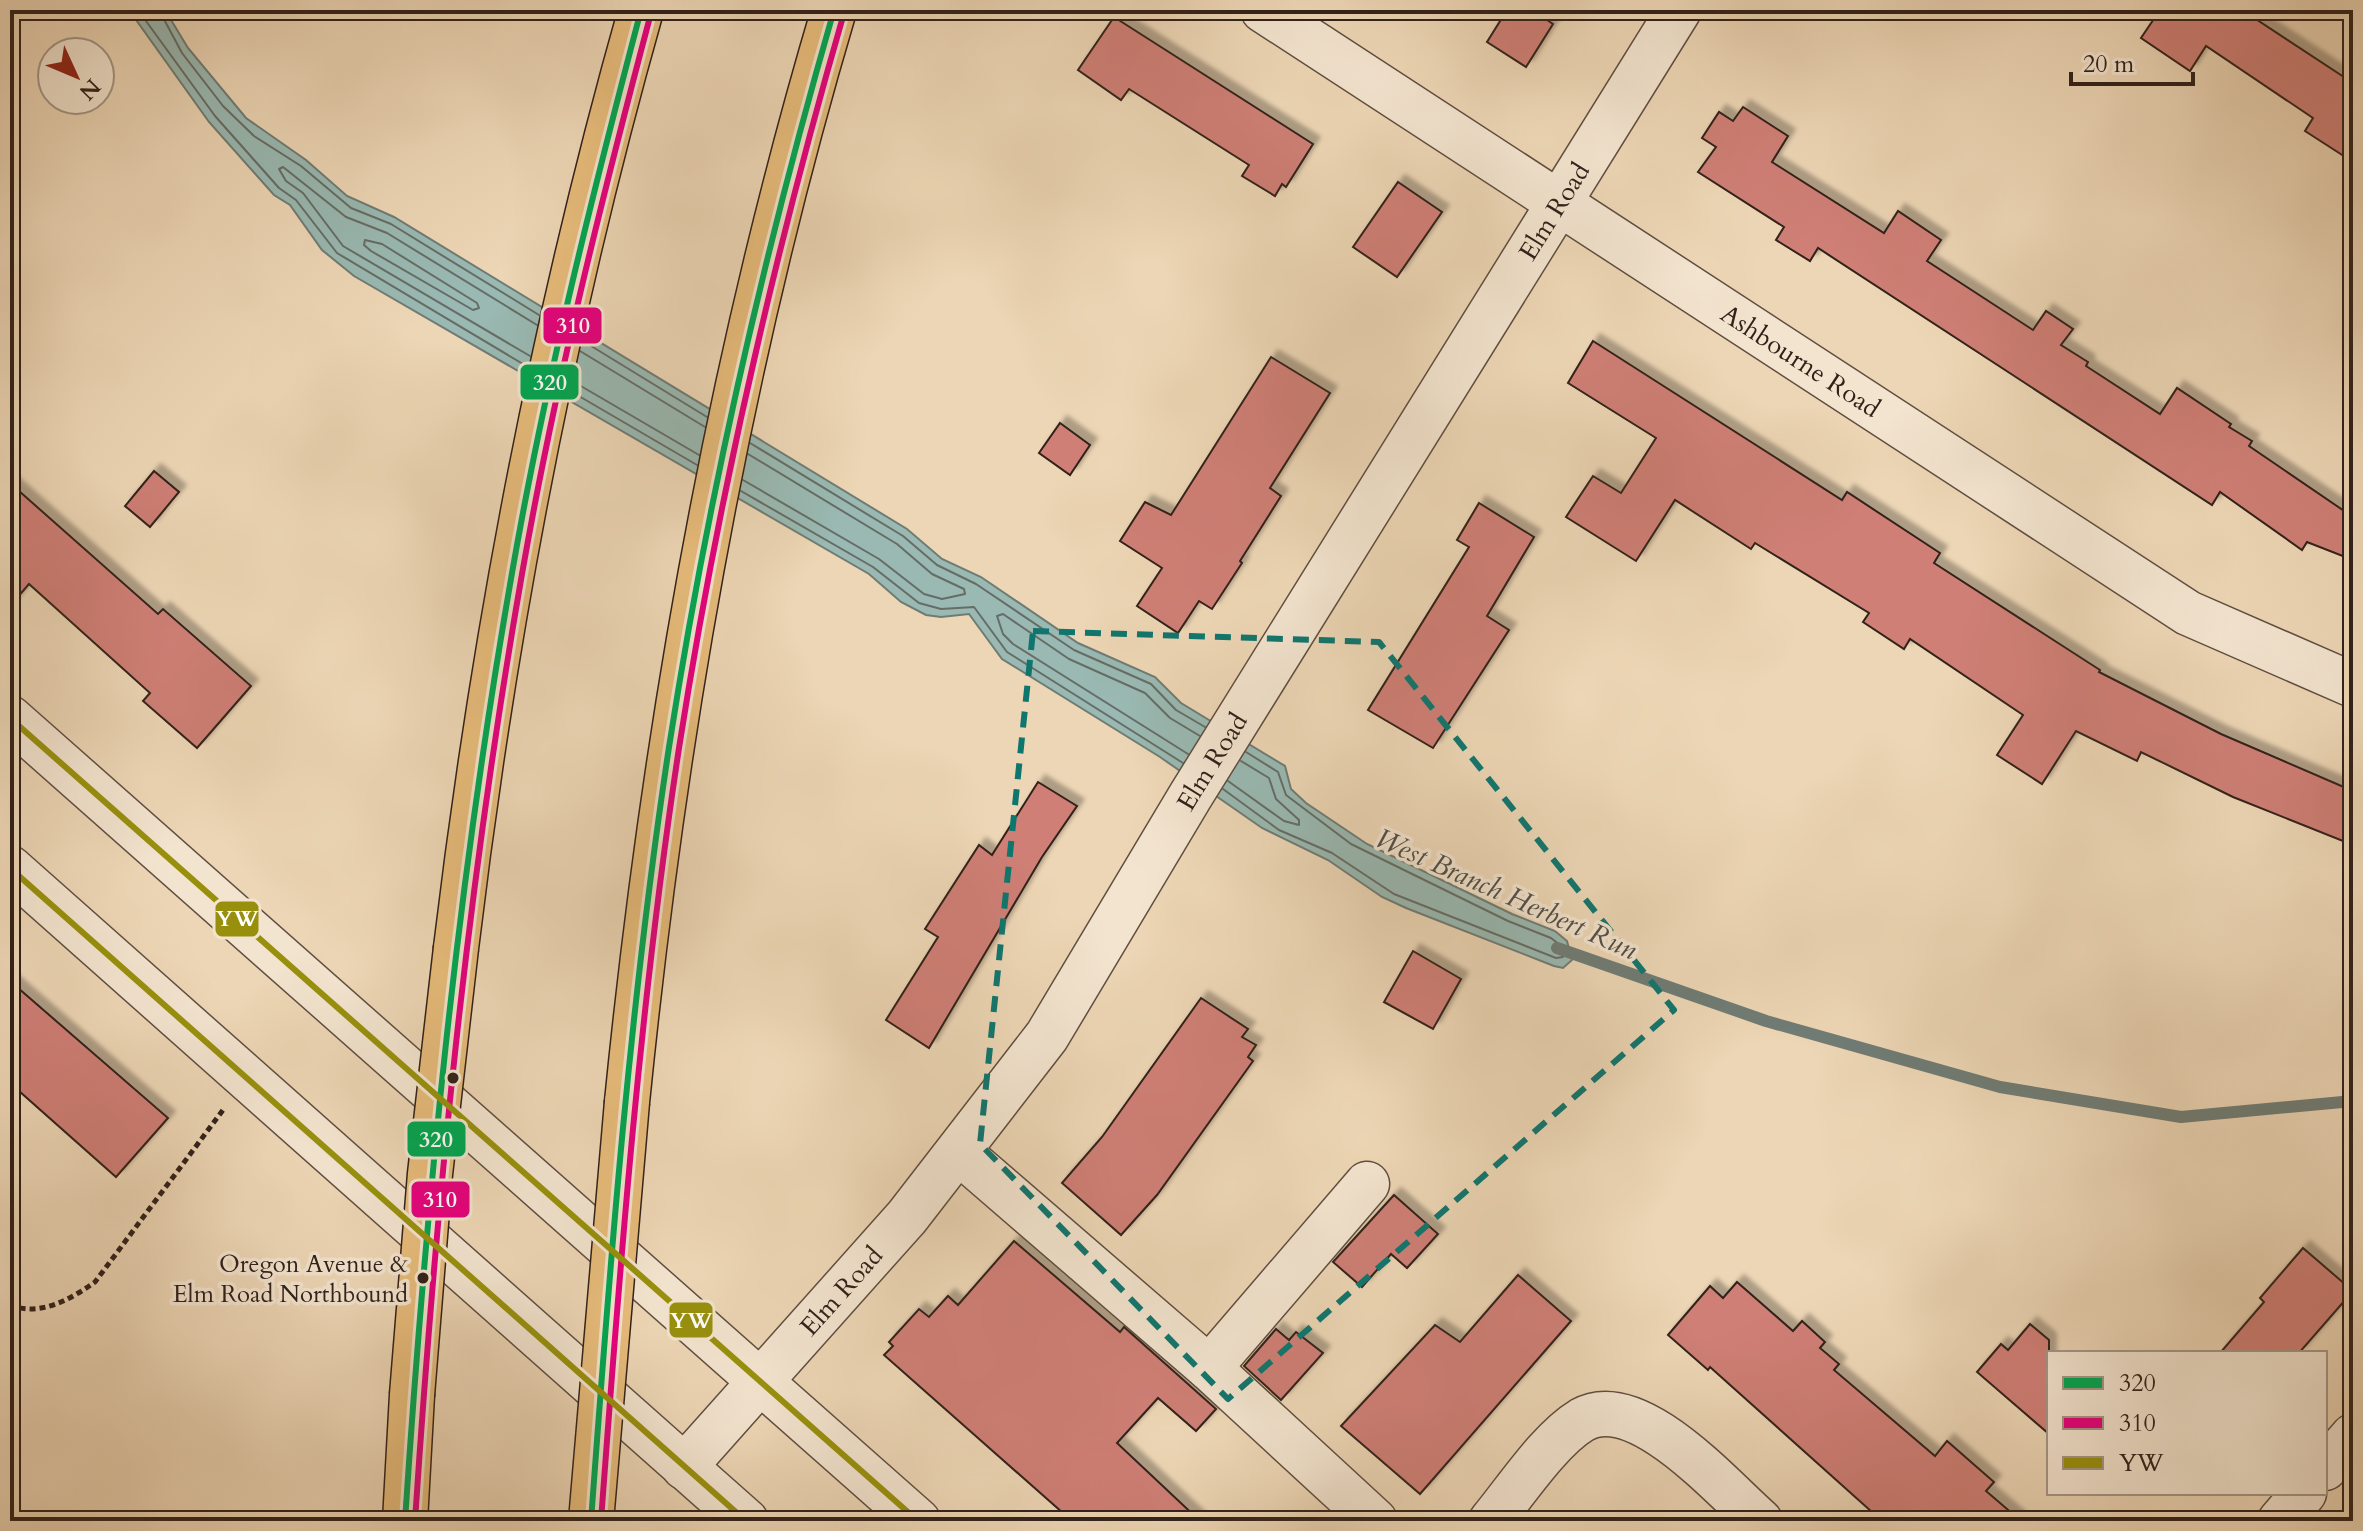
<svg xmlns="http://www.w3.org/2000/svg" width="2363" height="1531" font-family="Cardo,serif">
	<defs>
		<filter id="shadow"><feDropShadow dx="7" dy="-7" stdDeviation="2" flood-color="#0004"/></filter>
	</defs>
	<rect width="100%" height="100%" fill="#edd6b5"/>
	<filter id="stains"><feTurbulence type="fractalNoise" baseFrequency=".0025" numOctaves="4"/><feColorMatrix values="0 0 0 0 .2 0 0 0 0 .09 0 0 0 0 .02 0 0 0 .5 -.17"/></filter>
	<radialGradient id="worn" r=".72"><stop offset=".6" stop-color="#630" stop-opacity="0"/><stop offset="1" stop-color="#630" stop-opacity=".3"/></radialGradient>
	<path fill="#99b9b2" stroke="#6f7c75" stroke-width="2" d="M129 10H165L188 48 246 118 306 160 347 196 394 217 907 529 942 559 981 577 1078 643 1155 677 1181 703 1285 766 1291 789 1306 803 1367 844 1512 914 1555 931 1567 941 1572 960 1563 968 1554 966 1406 908 1382 897 1328 860 1262 828 1160 757 1002 659 969 614 941 617 926 615 901 602 869 574 354 276 322 250 290 205 274 195 209 122Z"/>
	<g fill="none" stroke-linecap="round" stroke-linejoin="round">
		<g stroke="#656d66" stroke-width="2">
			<path d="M138 10 215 116 279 188 296 200 337 253 528 367"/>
			<path d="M159 10 182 53 223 106 254 136 301 166 351 208 391 224 539 315"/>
			<path d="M365 240 382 244 477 303 479 308 473 310 371 251 364 245Z"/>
			<path d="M583 341 707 417"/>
			<path d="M580 351 705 427"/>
			<path d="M530 356 343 246 303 193 286 181 279 169 283 167 346 217 387 233 537 325"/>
			<path d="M574 382 699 455"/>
			<path d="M572 392 697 465"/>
			<path d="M750 443 903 536 937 565 976 584 1074 650 1151 684 1176 710 1205 727"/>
			<path d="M743 480 879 559 924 594 942 599 965 594 964 589 932 574 897 544 748 454"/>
			<path d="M741 491 873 567 919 603 941 609 974 607 1007 652 1183 763"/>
			<path d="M1188 754 1013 644 1003 634 997 616 1003 614 1069 659 1145 693 1170 718 1200 736"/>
			<path d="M1228 781 1284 821 1299 825V820L1276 799 1269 778 1241 761"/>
			<path d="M1223 789 1279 830 1332 853 1394 894 1556 958 1563 957 1560 945 1551 938 1508 921 1351 844 1286 795 1278 772 1246 752"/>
		</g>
		<path stroke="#6f7c75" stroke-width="12" d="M1557 948 1766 1021 2000 1087 2181 1117 2353 1101"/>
	</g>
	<g fill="#cf7f76" stroke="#31211a" stroke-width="2" filter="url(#shadow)">
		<path d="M1507 10H1532L1553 24 1526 67 1487 42Z"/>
		<path d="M2160 10H2242L2353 83V162L2305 131 2313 118 2206 46 2190 71 2141 38Z"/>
		<path d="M1114 17 1313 144 1286 187 1282 184 1275 196 1242 176 1249 165 1129 89 1121 100 1078 70Z"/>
		<path d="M1743 107 1788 136 1772 162 1884 233 1898 211 1941 240 1927 261 2033 330 2046 311 2073 329 2061 345 2088 362 2086 366 2160 414 2177 388 2231 424 2229 427 2252 441 2249 446 2353 517V560L2307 542 2302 550 2220 492 2212 505 1818 248 1810 261 1776 240 1784 227 1698 172 1716 147 1702 138 1719 112 1733 121Z"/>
		<path d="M1398 182 1442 212 1397 277 1353 247Z"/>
		<path d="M1593 341 1842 500 1847 492 1940 553 1934 563 2100 670 2099 672 2221 734 2353 791V845L2233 797 2141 752 2137 761 2076 731 2042 784 1997 755 2023 715 1910 639 1904 649 1863 622 1869 613 1755 543 1751 549 1675 500 1636 561 1566 517 1593 476 1621 493 1656 438 1568 383Z"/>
		<path d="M1271 357 1330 393 1270 488 1281 496 1240 561 1242 563 1212 609 1199 601 1178 633 1137 606 1162 568 1120 541 1145 502 1171 515Z"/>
		<path d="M1060 423 1090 445 1070 475 1039 453Z"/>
		<path d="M154 471 179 492 150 527 125 506Z"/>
		<path d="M10 483 158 614 163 609 251 686 197 748 143 701 150 693 29 584 10 606Z"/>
		<path d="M1479 503 1534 537 1487 616 1509 630 1433 748 1368 710 1469 547 1457 540Z"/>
		<path d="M1038 782 1077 806 1042 857 929 1048 886 1020 938 937 925 929 979 845 992 855Z"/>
		<path d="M1413 951 1461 979 1433 1029 1384 1002Z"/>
		<path d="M10 981 168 1118 116 1177 10 1083Z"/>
		<path d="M1201 998 1248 1029 1242 1037 1256 1045 1248 1057 1253 1061 1157 1195 1121 1235 1062 1183 1102 1137Z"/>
		<path d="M1394 1195 1438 1234 1407 1268 1391 1254 1362 1287 1333 1262Z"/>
		<path d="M1014 1241 1120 1332 1124 1327 1216 1409 1196 1431 1158 1398 1117 1443 1200 1521H1072L884 1355 893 1346 889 1342 919 1309 929 1317 948 1296 958 1305Z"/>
		<path d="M2303 1248 2353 1291 2299 1353H2220L2264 1302 2260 1298Z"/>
		<path d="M1518 1275 1571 1321 1420 1494 1341 1426 1435 1325 1460 1342Z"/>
		<path d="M1737 1282 1793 1331 1802 1321 1825 1342 1820 1348 1839 1364 1834 1370 1935 1456 1947 1441 1994 1482 1986 1491 2021 1521H1882L1710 1367 1708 1370 1668 1335 1710 1286 1723 1298Z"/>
		<path d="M2030 1324 2049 1340V1434L1977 1372 2001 1344 2008 1350Z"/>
		<path d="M1276 1329 1289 1340 1296 1332 1323 1353 1281 1400 1244 1366Z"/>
	</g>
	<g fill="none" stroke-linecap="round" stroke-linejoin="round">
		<defs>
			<g id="minor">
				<path id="s1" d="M1263 10 2188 613 2353 685"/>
				<path d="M10 718 918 1521"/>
				<path d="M10 868 746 1521"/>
				<path d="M960 1153 1209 1368 1375 1521"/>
				<path d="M1209 1368 1367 1184"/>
				<path id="s2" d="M684 1467 907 1217 1047 1036 1191 795 1679 10"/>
				<path d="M2325 1468 2353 1436"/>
				<path d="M1491 1521C1516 1491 1549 1440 1582 1420 1637 1389 1721 1487 1760 1521"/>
				<path d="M2280 1521 2304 1493"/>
			</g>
			<g id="highway">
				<path d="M456 948C494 631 554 317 641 10"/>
				<path d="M627 1102C664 733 728 366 834 10"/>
				<path d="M405 1521 412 1395"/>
			</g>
		</defs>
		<use href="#minor" stroke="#604e41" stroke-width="47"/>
		<use href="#highway" stroke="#31211a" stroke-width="47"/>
		<path stroke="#31211a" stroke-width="5" stroke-dasharray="6 4" stroke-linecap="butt" d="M10 1305C40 1317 71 1299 95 1282L223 1110"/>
		<use href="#minor" stroke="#f3e4cf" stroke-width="44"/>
		<use href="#highway" stroke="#e6bb7a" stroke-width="44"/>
		<defs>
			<g id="highway-bridge">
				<path d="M412 1395 430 1174 456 948"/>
				<path d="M591 1521 627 1102"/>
			</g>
		</defs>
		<use href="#highway-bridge" stroke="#31211a" stroke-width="47" stroke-linecap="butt"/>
		<use href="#highway-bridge" stroke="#e6bb7a" stroke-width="44"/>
		<defs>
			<g id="bus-1">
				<path d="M405 1521C426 1203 457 887 512 573 545 383 592 196 641 10"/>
				<path d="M591 1521C610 1262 630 1003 669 747 708 497 764 252 834 10"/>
			</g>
			<g id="bus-2">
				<path d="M415 1521C436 1203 467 888 522 574 555 385 602 198 651 13"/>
				<path d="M601 1521C620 1263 640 1004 679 748 718 499 774 255 844 13"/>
			</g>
			<g id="bus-3">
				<path d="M10 718 918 1521"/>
				<path d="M10 868 746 1521"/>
			</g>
		</defs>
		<use href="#bus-1" stroke="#f3e4cf" stroke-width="12"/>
		<use href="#bus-2" stroke="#f3e4cf" stroke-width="12"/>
		<use href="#bus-3" stroke="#f3e4cf" stroke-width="12"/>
		<use href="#bus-1" stroke="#00a651" stroke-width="6"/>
		<use href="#bus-2" stroke="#e5007d" stroke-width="6"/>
		<use href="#bus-3" stroke="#98900d" stroke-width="6"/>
	</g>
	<path fill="none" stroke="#0f766e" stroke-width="6" stroke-dasharray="16 10" stroke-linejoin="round" d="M1033 631 1379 642 1674 1010 1228 1399 980 1144Z"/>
	<g fill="#31211a" stroke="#f3e4cf" stroke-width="3">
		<circle cx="453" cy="1078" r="7"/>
		<circle cx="423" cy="1278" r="7"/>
	</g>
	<g text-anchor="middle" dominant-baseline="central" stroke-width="7" stroke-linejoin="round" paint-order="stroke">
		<g font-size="24" fill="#31211a" stroke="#f3e4cf" text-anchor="end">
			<text x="408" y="1264">Oregon Avenue &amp;<tspan x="408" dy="30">Elm Road Northbound</tspan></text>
		</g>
		<g font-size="26" fill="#31211a" stroke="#f3e4cf">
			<text stroke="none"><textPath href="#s2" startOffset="1532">Elm Road</textPath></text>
			<text stroke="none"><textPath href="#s1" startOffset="642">Ashbourne Road</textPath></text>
			<text stroke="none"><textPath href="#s2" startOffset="884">Elm Road</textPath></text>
			<text stroke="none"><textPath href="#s2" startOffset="236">Elm Road</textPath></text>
		</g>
		<g font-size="28" font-style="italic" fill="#504f48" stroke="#f3e4cf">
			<text transform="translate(1506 894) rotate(24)">West Branch Herbert Run</text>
		</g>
	</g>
	<g stroke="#f3e4cf" stroke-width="3">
		<rect x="542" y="306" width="61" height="39" rx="8" fill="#e5007d"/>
		<rect x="519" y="363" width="61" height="38" rx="8" fill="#00a651"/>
		<rect x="214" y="900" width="46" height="38" rx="8" fill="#98900d"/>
		<rect x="406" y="1120" width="61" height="38" rx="8" fill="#00a651"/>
		<rect x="410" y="1180" width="61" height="39" rx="8" fill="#e5007d"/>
		<rect x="668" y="1301" width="46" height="38" rx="8" fill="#98900d"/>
	</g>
	<g font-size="22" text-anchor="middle" font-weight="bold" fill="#fff">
		<text x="573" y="333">310</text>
		<text x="550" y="390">320</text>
		<text x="237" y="926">YW</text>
		<text x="436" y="1147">320</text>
		<text x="440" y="1207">310</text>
		<text x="691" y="1328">YW</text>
	</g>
	<rect width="2363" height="1531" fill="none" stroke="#edd6b5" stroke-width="40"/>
	<rect x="12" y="12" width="2339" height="1507" fill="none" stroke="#31211a" stroke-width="4"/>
	<rect x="20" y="20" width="2323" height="1491" fill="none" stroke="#31211a" stroke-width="2"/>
	<rect x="2047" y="1351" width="280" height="144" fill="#f3e4cf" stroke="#a59687" stroke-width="2"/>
	<rect x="2063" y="1377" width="40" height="12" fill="#00a651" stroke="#a59687" stroke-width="2"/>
	<text x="2119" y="1391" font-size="24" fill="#31211a">320</text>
	<rect x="2063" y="1417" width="40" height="12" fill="#e5007d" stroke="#a59687" stroke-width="2"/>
	<text x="2119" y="1431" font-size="24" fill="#31211a">310</text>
	<rect x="2063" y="1457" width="40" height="12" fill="#98900d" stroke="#a59687" stroke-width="2"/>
	<text x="2119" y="1471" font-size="24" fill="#31211a">YW</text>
	<g transform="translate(76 76) rotate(134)"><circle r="38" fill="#f3e4cf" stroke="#a59687" stroke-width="2"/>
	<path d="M0-6L14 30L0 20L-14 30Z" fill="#8f2418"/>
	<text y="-12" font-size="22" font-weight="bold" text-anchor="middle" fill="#31211a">N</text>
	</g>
	<path d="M2071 72v12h122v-12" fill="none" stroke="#31211a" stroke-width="4"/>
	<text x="2083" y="72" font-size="24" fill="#31211a" stroke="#f3e4cf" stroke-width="6" paint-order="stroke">20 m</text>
	<rect width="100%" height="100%" filter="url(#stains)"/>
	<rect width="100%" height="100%" fill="url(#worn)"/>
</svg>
